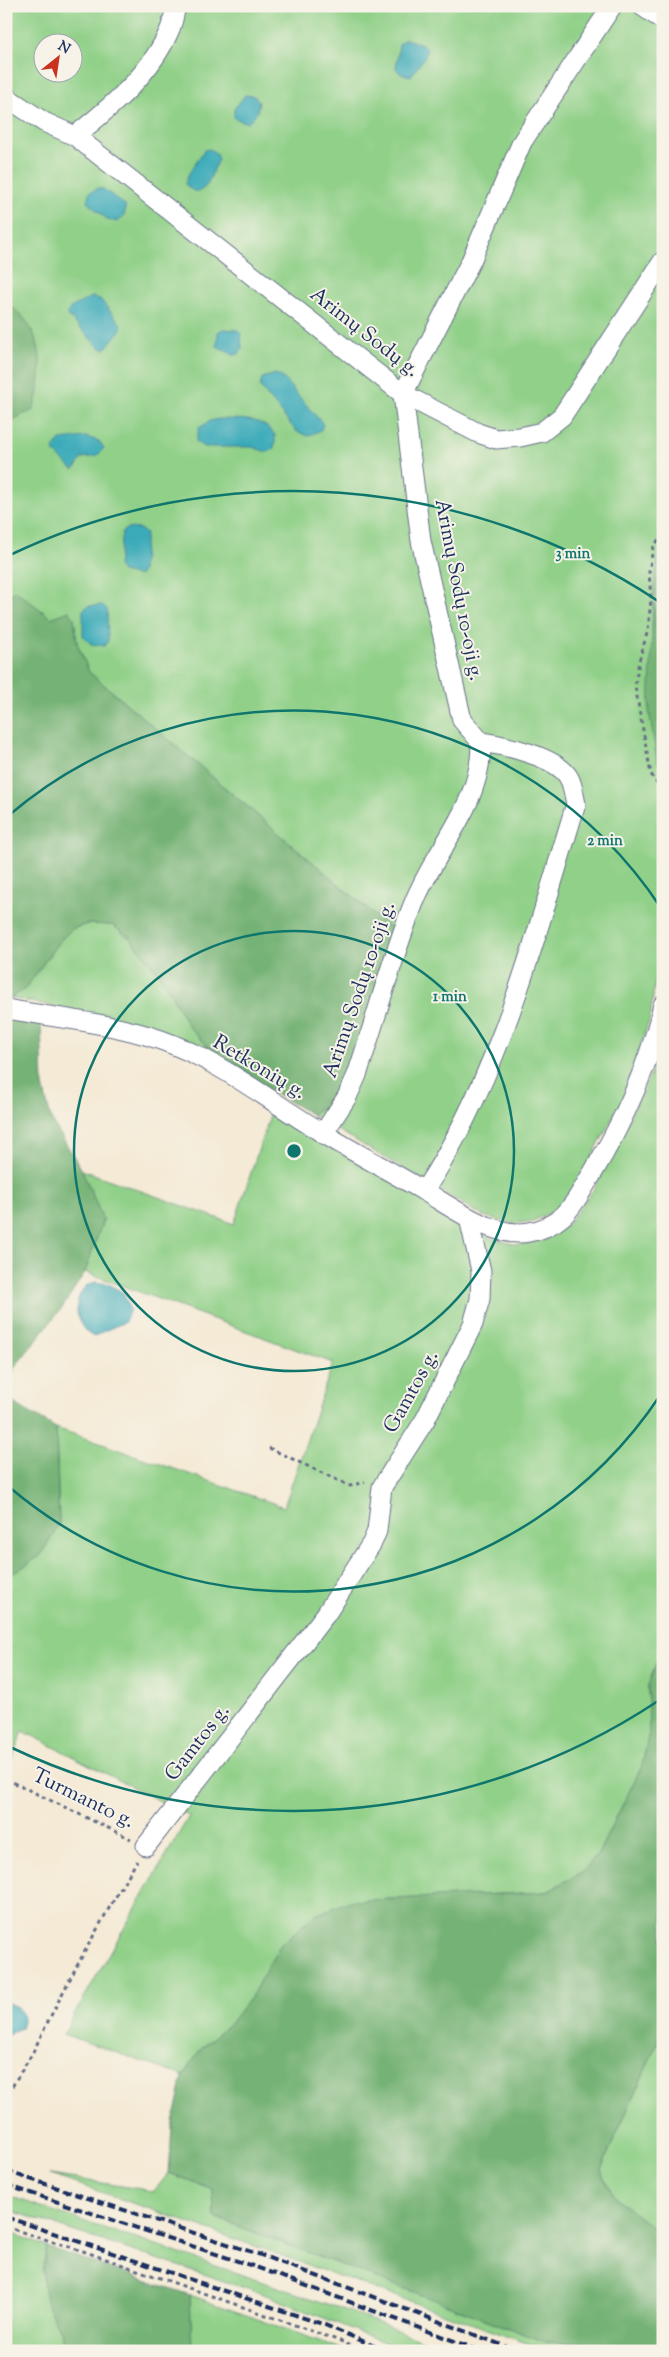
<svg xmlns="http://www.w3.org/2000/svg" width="669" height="2357" font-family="'Sorts Mill Goudy',serif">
	<rect width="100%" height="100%" fill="#f7f3e8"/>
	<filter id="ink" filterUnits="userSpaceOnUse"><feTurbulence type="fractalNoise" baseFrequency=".02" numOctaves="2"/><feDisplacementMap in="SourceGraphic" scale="10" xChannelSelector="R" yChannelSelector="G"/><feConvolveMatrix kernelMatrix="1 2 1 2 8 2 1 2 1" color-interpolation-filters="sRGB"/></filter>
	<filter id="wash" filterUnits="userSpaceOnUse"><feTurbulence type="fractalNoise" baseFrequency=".0096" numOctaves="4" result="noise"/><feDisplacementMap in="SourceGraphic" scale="20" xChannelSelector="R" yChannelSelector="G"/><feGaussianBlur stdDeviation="1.12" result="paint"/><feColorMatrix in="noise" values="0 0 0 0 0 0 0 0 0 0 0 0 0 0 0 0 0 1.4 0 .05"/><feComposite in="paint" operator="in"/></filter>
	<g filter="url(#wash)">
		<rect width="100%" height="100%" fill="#f4ead5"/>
		<g fill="#90d088" stroke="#568073" fill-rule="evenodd">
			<path d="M6 6H663V551C644 579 655 720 657 760L663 773V924L650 1018 622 1101 572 1193 554 1211 533 1221 512 1224 483 1216 311 1114 328 1106 397 934 89 672 77 643 74 618H51L15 590 6 599ZM42 42H72V72H42Z"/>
			<path d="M87 924 112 925 130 937 161 977 189 1027 214 1053 153 1028 115 1018 10 998 25 989 58 943 72 929Z"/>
			<path d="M663 1038V1644L648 1686 649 1733 642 1766 598 1854 581 1873 545 1892 350 1901 252 1995 232 2022 200 2050 183 2076 63 2034 189 1816 23 1731 10 1764 6 1763V1578L40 1556 59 1524 56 1428 284 1507 333 1363 85 1272 103 1220 82 1170 234 1224 271 1112 465 1225 493 1239 518 1245 547 1239 566 1226 594 1189 649 1078Z"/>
			<path d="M663 2030V2235C640 2216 608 2199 601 2169Z"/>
			<path d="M169 2173 213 2189 214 2217 546 2342 607 2344 630 2351H549L153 2210 50 2175 154 2191Z"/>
			<path d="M6 2195 337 2307 451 2351H406L269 2296 6 2209Z"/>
			<path d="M6 2231 47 2247 42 2271 49 2309 61 2330 64 2351H6Z"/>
			<path d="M190 2295 336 2347 346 2351H192Z"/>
		</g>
		<g fill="#74b274" stroke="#487069">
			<path d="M6 303C45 327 46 371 33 410L16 418 6 430Z"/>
			<path d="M663 551V773L657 760 649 711 655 574Z"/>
			<path d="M15 590 51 618 69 611 74 618 77 643 89 672 397 934 342 1091 328 1106 311 1114 259 1084 214 1053 189 1027 161 977 130 938 112 925 87 924 72 929 58 943 25 989 10 998H6V599Z"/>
			<path d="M6 1017 41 1022 43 1086 51 1119 82 1170 103 1220 85 1272 64 1305 14 1368 7 1391 10 1401 56 1428 59 1524 40 1556 6 1578Z"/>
			<path d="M663 1644V2030L601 2169C608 2199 640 2216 663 2235V2341L657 2351H630L607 2344 546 2342 214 2217 213 2189 169 2173 172 2127 183 2076 200 2050 232 2021 252 1995 280 1945 313 1916 350 1901 545 1892 581 1873 598 1854 642 1766 649 1733 648 1686Z"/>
			<path d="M47 2247 190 2295 192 2351H64C61 2329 58 2328 50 2310 40 2289 42 2268 47 2247Z"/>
		</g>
		<g fill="#3baab9" stroke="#2b6c8c">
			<path d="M405 39 422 44 427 50 424 58 411 76 401 74 396 68 399 44Z"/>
			<path d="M245 95 254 96 259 101 257 112 248 123 234 118V109Z"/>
			<path d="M210 149 216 153 218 160 207 185 200 191H193L185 184 188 175 204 150Z"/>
			<path d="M98 188 103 189 125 205C126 214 124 218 117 222L107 219 87 202 89 193Z"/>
			<path d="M92 297 100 299 121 324V329L105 349 99 347 67 315 70 308Z"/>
			<path d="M223 329 237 330 241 334 242 349 239 354 234 355 217 346 218 332Z"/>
			<path d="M276 374 282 377 323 424 321 430 308 436 296 431 260 387 262 378Z"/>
			<path d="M218 419C239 420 261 416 275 435V443L273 450 267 452 252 447H204L196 442 199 428 210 421Z"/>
			<path d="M86 437 99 441 104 448 97 456 82 458 75 469H72L55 453 54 447 60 440Z"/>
			<path d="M128 528 140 529 146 534 142 571 139 576 122 572 118 566 122 532Z"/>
			<path d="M103 605 107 609 108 641 104 646 91 644 83 636V610L88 606Z"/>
			<path d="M95 1282 109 1284 124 1293 130 1310 125 1322 102 1332 94 1337C77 1330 70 1302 85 1287 87 1285 92 1283 95 1282Z"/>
			<path d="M6 2002 18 2007 24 2017 21 2028 6 2036Z"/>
		</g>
	</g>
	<g filter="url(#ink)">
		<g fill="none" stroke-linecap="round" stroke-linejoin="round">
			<defs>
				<g id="minor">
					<path d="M642 6 663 20"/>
					<path d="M6 97 44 122 75 136 403 394 478 433 496 439 520 437 542 432 562 416 663 261"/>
					<path d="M75 136C111 107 152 73 170 29 173 22 174 14 176 6"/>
					<path d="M6 1009C57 1018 112 1023 161 1040 216 1059 264 1097 313 1127 349 1150 387 1169 424 1191 453 1208 494 1239 529 1232 541 1230 554 1224 563 1216 575 1205 583 1188 592 1174 624 1121 649 1065 663 1005"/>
					<path d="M323 1134 347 1097 357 1075C376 1019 391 960 413 905 435 848 482 806 481 742L462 720 421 541 403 394 471 261 522 142 612 6"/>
					<path d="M424 1191C501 1074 535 936 576 804 574 796 573 785 569 778 558 757 504 745 481 742"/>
					<path d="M146 1846 326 1614 372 1543 377 1531 382 1487 425 1420 473 1324 480 1299 481 1271 469 1218"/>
				</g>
			</defs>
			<use href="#minor" stroke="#677088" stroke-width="21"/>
			<g stroke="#677088" stroke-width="3" stroke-dasharray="4 4" stroke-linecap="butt">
				<path d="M663 533 653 548 649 572 651 599 648 630 639 661 635 686 651 774 663 793"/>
				<path d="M269 1448 350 1486 365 1482"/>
				<path d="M6 1779 131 1839"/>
				<path d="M6 2101C13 2081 26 2066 35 2048 66 1984 100 1922 137 1861"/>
				<path d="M6 2227 83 2251 343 2342 360 2351"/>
			</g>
			<use href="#minor" stroke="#fff" stroke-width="19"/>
			<g stroke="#1b2f5e" stroke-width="4" stroke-dasharray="8 4" stroke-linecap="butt">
				<path d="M6 2171 258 2254 518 2351"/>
				<path d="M6 2185 256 2267 481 2351"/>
				<path d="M6 2217 325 2325 386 2351"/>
			</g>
		</g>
	</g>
	<g fill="none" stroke="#0f766e" stroke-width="2.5">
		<circle cx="294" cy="1151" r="220"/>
		<path d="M661 1394A440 440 0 0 1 8 1486M8 816A440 440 0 0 1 661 908"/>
		<path d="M658 1701A660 660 0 0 1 10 1747M10 555A660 660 0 0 1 658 601"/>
	</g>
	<g text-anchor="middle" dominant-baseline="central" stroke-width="4" stroke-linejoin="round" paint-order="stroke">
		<g font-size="21" fill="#1b2f5e" stroke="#f7f3e8">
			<text transform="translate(364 333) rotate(38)">Arimų Sodų g.</text>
			<text transform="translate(458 590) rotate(79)">Arimų Sodų 10-oji g.</text>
			<text transform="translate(360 990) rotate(-71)">Arimų Sodų 10-oji g.</text>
			<text transform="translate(259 1068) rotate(31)">Retkonių g.</text>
			<text transform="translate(412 1392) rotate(-61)">Gamtos g.</text>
			<text transform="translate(198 1743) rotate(-52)">Gamtos g.</text>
			<text transform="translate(83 1799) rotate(26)">Turmanto g.</text>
		</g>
	</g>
	<circle cx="294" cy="1151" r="8" fill="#0f766e" stroke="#f7f3e8" stroke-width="2.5"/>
	<g font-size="15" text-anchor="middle" font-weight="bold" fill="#0f766e" stroke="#f7f3e8" stroke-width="4" stroke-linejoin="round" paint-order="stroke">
		<text x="573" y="558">3 min</text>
		<text x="605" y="845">2 min</text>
		<text x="450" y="1001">1 min</text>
	</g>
	<rect width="669" height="2357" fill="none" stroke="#f7f3e8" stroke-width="25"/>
	<g transform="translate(58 58) rotate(30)"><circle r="24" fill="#f7f3e8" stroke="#9fa5b1"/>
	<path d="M0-4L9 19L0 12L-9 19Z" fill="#c8321e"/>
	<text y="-8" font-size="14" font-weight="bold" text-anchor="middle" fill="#1b2f5e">N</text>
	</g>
</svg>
